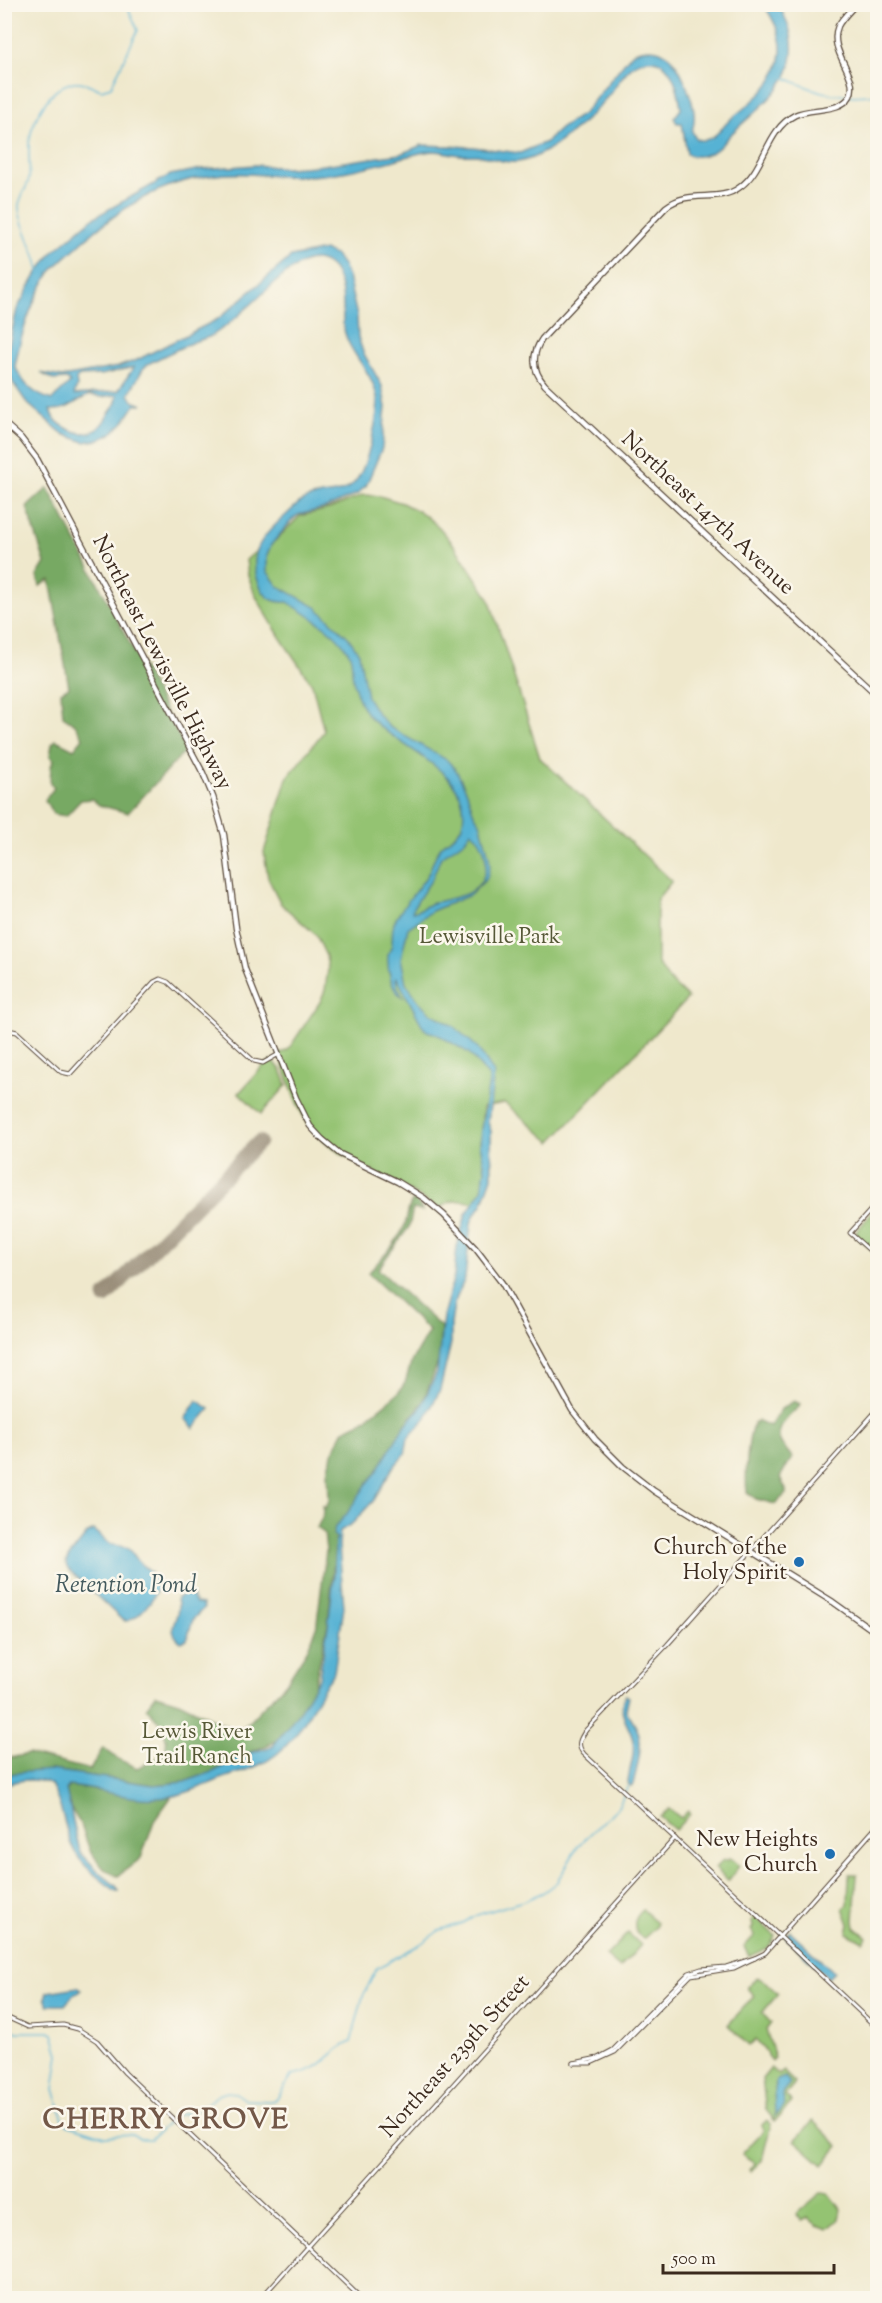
<svg xmlns="http://www.w3.org/2000/svg" width="882" height="2303" font-family="'Sorts Mill Goudy',serif">
	<rect width="100%" height="100%" fill="#fbf7ec"/>
	<filter id="ink" filterUnits="userSpaceOnUse"><feTurbulence type="fractalNoise" baseFrequency=".0167" numOctaves="2"/><feDisplacementMap in="SourceGraphic" scale="12" xChannelSelector="R" yChannelSelector="G"/><feConvolveMatrix kernelMatrix="1 2 1 2 8 2 1 2 1" color-interpolation-filters="sRGB"/></filter>
	<filter id="wash" filterUnits="userSpaceOnUse"><feTurbulence type="fractalNoise" baseFrequency=".008" numOctaves="4" result="noise"/><feDisplacementMap in="SourceGraphic" scale="24" xChannelSelector="R" yChannelSelector="G"/><feGaussianBlur stdDeviation="1.35" result="paint"/><feColorMatrix in="noise" values="0 0 0 0 0 0 0 0 0 0 0 0 0 0 0 0 0 1.4 0 .05"/><feComposite in="paint" operator="in"/></filter>
	<g filter="url(#wash)">
		<rect width="100%" height="100%" fill="#efe8cc"/>
		<g fill="#94c372" stroke="#687648" stroke-width="1.5">
			<path d="M363 495 380 496 402 503 422 513 439 527 454 545 489 598 540 758 672 881 657 899V962L669 980 688 998 551 1142 505 1103 483 1107 480 1145 485 1162V1176L484 1189 475 1203C461 1200 451 1198 439 1209 399 1180 332 1161 305 1119 294 1101 287 1074 279 1054L288 1050 320 1002 325 990 328 969 326 956 316 935 281 904 268 878 264 852 287 778 324 731 312 684 280 637 255 595 248 575 246 560 256 551 275 541 300 516 329 509Z"/>
			<path d="M273 1060 281 1070 287 1085 261 1114 239 1093 265 1064Z"/>
			<path d="M877 1206V1255L856 1235V1232Z"/>
			<path d="M669 1809 681 1818 688 1811 690 1814 675 1830 660 1817Z"/>
			<path d="M730 1858 739 1866 728 1881 715 1868 724 1859 726 1861Z"/>
			<path d="M849 1874H857L854 1921 855 1927 867 1937 863 1942 847 1933 849 1924 843 1908 848 1904Z"/>
			<path d="M643 1910 657 1922V1926L643 1939C632 1930 632 1919 643 1910Z"/>
			<path d="M754 1916 775 1936C771 1947 760 1953 749 1956L744 1947 755 1935 751 1930 753 1927 752 1921Z"/>
			<path d="M628 1933 641 1945 620 1968 606 1956Z"/>
			<path d="M757 1977 767 1983 778 1994 762 2013 771 2023 766 2030 775 2057 772 2061 756 2039 749 2046 728 2025 754 1996 747 1988Z"/>
			<path d="M771 2068 779 2075 783 2071 795 2083 785 2095 792 2102 775 2121 766 2110 762 2079Z"/>
			<path d="M767 2120 771 2124 762 2160 751 2172 749 2170 755 2163 742 2154 764 2130 761 2126Z"/>
			<path d="M813 2121 839 2146 823 2165 795 2140Z"/>
			<path d="M822 2192 829 2193 841 2209 839 2219 828 2229 817 2225 808 2218 802 2221 796 2214Z"/>
		</g>
		<g fill="#77a964" stroke="#596a41" stroke-width="1.5">
			<path d="M48 488 186 750 128 813 99 805 92 799 81 800 66 816 53 814 45 800 54 788 50 783 51 766 54 760 50 756 52 744 56 740 74 749 83 738 75 724 63 716 61 692 69 687 50 580 40 586 37 576 45 563 27 507Z"/>
			<path d="M413 1200 418 1203 422 1211 413 1209 409 1227 378 1269 441 1327 439 1359 423 1402 404 1427 396 1443 355 1505 334 1531 336 1538 328 1624 314 1687 297 1717 277 1741 232 1760 215 1771 184 1782 154 1785 51 1770 5 1781 4 1759 28 1754 90 1770 103 1748 120 1760 137 1768 165 1754C170 1735 160 1720 146 1708L156 1695 179 1702 239 1732 286 1683 307 1650 316 1630 326 1551 324 1533 317 1528 324 1513 323 1506 326 1508 329 1500 328 1473 332 1454 344 1430 363 1421 398 1393 405 1383 412 1360 429 1331 368 1273C381 1259 396 1244 404 1227 408 1218 407 1208 413 1200Z"/>
			<path d="M794 1401 800 1404 799 1407C790 1415 774 1427 780 1441 783 1448 789 1451 792 1458L780 1477 786 1490V1494L775 1504 756 1499 747 1492C745 1478 747 1434 755 1422L759 1421 770 1426 781 1409Z"/>
			<path d="M69 1786 146 1798 172 1796 154 1821 141 1858 118 1876 104 1869 90 1851 81 1825 70 1807 66 1791Z"/>
		</g>
		<g fill="#56b2d4" stroke="#486e79" stroke-width="1.5" fill-rule="evenodd">
			<path d="M764 5H778C790 24 796 43 790 66 783 93 749 116 730 135 725 140 720 148 714 151 706 156 695 158 687 154L682 123H677L674 118 681 109C678 83 667 46 634 65 624 71 616 87 608 96 588 120 549 157 518 162 505 164 494 158 482 156 475 154 467 156 460 155 450 154 443 151 433 151 417 152 400 159 384 163 359 169 330 176 304 176 271 178 243 170 209 176 158 183 120 209 82 242 72 252 58 262 50 273 31 301 21 334 15 366 23 384 33 394 52 400L70 383 67 379 53 380 41 373 62 377 118 367 137 360 218 319 291 257 324 250 335 255 343 265 348 277 357 316 358 337 363 352 382 386 386 407 382 448 366 486 357 494 326 508 298 515 293 519 271 545 267 555V571L278 586 316 607 348 637 359 653 367 697 377 713 389 727 447 760 456 770 467 792 474 814 480 822 489 856 490 865 487 878 470 895 432 911 408 928 401 958 406 983 420 1003 431 1013 452 1025 477 1047 494 1073 488 1122 491 1131 492 1177 482 1205 475 1214 471 1223 465 1278 454 1304 451 1324V1343L440 1390 425 1419 408 1438 405 1454 392 1469 374 1500 353 1523 340 1531 339 1546 344 1607 334 1672C332 1678 328 1680 325 1686 307 1716 293 1750 259 1765 245 1772 230 1775 216 1781 198 1788 179 1797 159 1798 129 1801 98 1788 68 1786L66 1789 80 1852 99 1872 116 1886 119 1891H116C95 1876 74 1860 68 1835 63 1817 60 1801 51 1785 36 1778 20 1779 5 1785V1776L15 1773 51 1770 154 1785 184 1782 215 1771 243 1755 273 1746 300 1710 319 1678 328 1626 334 1575 335 1543 337 1538 333 1535 335 1527 346 1515 366 1485 376 1473 403 1428 421 1407 437 1372 443 1316 454 1276 457 1246 466 1214 482 1190 485 1169 480 1145 481 1129 489 1081V1077L469 1053 437 1034 427 1031 423 1027 396 976 397 986 403 997C391 991 387 968 388 956 388 952 392 948 392 943 393 933 391 927 397 917 405 903 417 890 426 877 432 868 434 856 440 848 448 838 461 835 463 821 472 768 390 747 365 711 357 699 354 687 352 673 352 667 352 660 350 655 338 631 309 617 288 602 274 603 266 599 260 586 246 554 262 536 285 516 292 510 298 502 306 499 322 492 339 497 353 484 364 473 368 453 372 438 375 425 380 406 376 393 369 364 341 349 343 315 344 294 340 259 312 260 293 262 261 296 247 308 236 318 223 329 211 336 205 339 199 340 193 342 178 349 163 356 148 364L143 369 129 394 133 401 143 405H135L123 423 111 434 99 440 84 442 63 434 27 403 13 383 5 362 17 309 35 277 52 253 93 218 170 175 202 169 256 165 287 168 316 166 400 154 422 145 473 147 520 153 546 142 561 128 583 114 632 53C664 39 679 63 688 90 693 103 697 117 692 131L696 139C713 145 721 127 733 117 754 101 780 81 781 52 782 34 773 19 764 5ZM134 367 118 391 74 395 77 386 76 379 80 376 101 375ZM90 395 101 397 117 395C117 403 114 406 110 412 105 419 102 427 94 431 79 438 54 425 50 410 70 411 74 401 90 395ZM471 831C489 845 493 878 470 892 459 898 446 899 433 903 426 905 419 911 412 912L414 906 432 879 441 857 465 840Z"/>
			<path d="M197 1400 210 1409 194 1428 185 1419Z"/>
			<path d="M93 1530 110 1544 129 1548 138 1561 159 1580C160 1593 138 1621 125 1621L120 1618 67 1568 66 1562 68 1558 87 1534Z"/>
			<path d="M186 1593 191 1594 196 1603 203 1604 204 1608 193 1619 187 1640 181 1642C165 1629 178 1621 178 1608 179 1605 177 1601 177 1598Z"/>
			<path d="M626 1695 629 1697 626 1710C629 1716 633 1721 636 1727 645 1742 637 1768 633 1784L631 1786 628 1784C628 1770 636 1756 633 1741 630 1724 615 1713 626 1695Z"/>
			<path d="M790 1931 834 1972 828 1978 786 1938V1935Z"/>
			<path d="M78 1987 81 1990 80 1992 73 1995 65 2005H48L45 1998 47 1992Z"/>
			<path d="M785 2077 790 2083 782 2093 785 2104 775 2116 774 2088 777 2080Z"/>
		</g>
		<g fill="none" stroke-linecap="round" stroke-linejoin="round">
			<g stroke="#56b2d4" stroke-width="1.5">
				<path d="M784 77C816 93 842 99 878 94"/>
				<path d="M39 272C37 251 18 222 19 205 20 197 27 188 29 179 31 166 27 151 30 137 34 117 49 89 70 83 80 79 92 86 101 90L111 87 138 30 126 4"/>
				<path d="M4 2026 17 2032H49L53 2034 59 2054 54 2089 63 2119 67 2124 105 2136 132 2134 140 2139H151L176 2115 193 2113 218 2095 227 2092 236 2093 246 2100 271 2101 277 2099 292 2075C326 2070 325 2053 351 2042L363 1996 377 1968 419 1945 440 1930 463 1923 477 1915 523 1901 544 1892 557 1882 578 1846 618 1807 628 1786"/>
			</g>
			<path stroke="#958975" stroke-width="15" d="M105 1297 259 1142"/>
		</g>
	</g>
	<g filter="url(#ink)">
		<g fill="none" stroke-linecap="round" stroke-linejoin="round">
			<defs>
				<g id="minor">
					<path d="M4 1034 13 1031 17 1032 61 1072 70 1074 154 982 160 979 168 982 254 1061 263 1063 279 1054"/>
					<path d="M878 1202 850 1233 878 1258"/>
					<path d="M755 1913 878 2029"/>
					<path d="M767 1924 584 1754C576 1745 580 1739 586 1730L667 1645 878 1409"/>
					<path d="M795 1950 812 1967"/>
					<path d="M4 2016 28 2027 63 2025 78 2029 97 2041 125 2073 361 2298"/>
					<path d="M574 2063H591L615 2052 691 1975 734 1968 765 1953 878 1825"/>
					<path d="M574 2063 598 2058 613 2050 689 1973 701 1969 726 1967 755 1958"/>
					<path d="M261 2298 675 1838"/>
				</g>
				<g id="major">
					<path d="M856 4C850 11 842 18 838 26 827 52 860 75 850 96 841 113 811 107 795 115 766 130 765 169 740 187 718 204 690 188 666 207L542 339C531 355 532 370 545 385L878 696"/>
					<path d="M4 423 21 438 37 459 203 773 213 797 224 835 236 928 245 969 296 1098 310 1126 322 1139 340 1154 398 1182 424 1198 444 1215 476 1249 502 1283 572 1410 595 1439 623 1467 654 1491 833 1602 878 1634"/>
				</g>
			</defs>
			<use href="#minor" stroke="#564638" stroke-width="5"/>
			<use href="#major" stroke="#564638" stroke-width="7"/>
			<use href="#minor" stroke="#fff" stroke-width="3"/>
			<use href="#major" stroke="#fff" stroke-width="4.5"/>
		</g>
	</g>
	<g fill="#1f6fb2" stroke="#fbf7ec" stroke-width="2">
		<circle cx="799" cy="1562" r="6"/>
		<circle cx="830" cy="1854" r="6"/>
	</g>
	<g text-anchor="middle" dominant-baseline="central" stroke-width="5" stroke-linejoin="round" paint-order="stroke">
		<g font-size="22" fill="#3b2a1e" stroke="#fbf7ec">
			<text transform="translate(707 514) rotate(43)">Northeast 147th Avenue</text>
			<text transform="translate(161 663) rotate(63)">Northeast Lewisville Highway</text>
			<text transform="translate(456 2057) rotate(-48)">Northeast 239th Street</text>
		</g>
		<g font-size="22" fill="#565837" stroke="#fbf7ec">
			<text x="490" y="938">Lewisville Park</text>
			<text x="197" y="1733">Lewis River<tspan x="197" dy="25">Trail Ranch</tspan></text>
		</g>
		<g font-size="22" fill="#3b2a1e" stroke="#fbf7ec" text-anchor="end">
			<text x="787" y="1549">Church of the<tspan x="787" dy="25">Holy Spirit</tspan></text>
			<text x="818" y="1841">New Heights<tspan x="818" dy="25">Church</tspan></text>
		</g>
		<g font-size="24" font-style="italic" fill="#445a5e" stroke="#fbf7ec">
			<text x="126" y="1586">Retention Pond</text>
		</g>
		<g font-size="28" font-weight="bold" letter-spacing="1.5" fill="#735848" stroke="#fbf7ec">
			<text x="166" y="2121">CHERRY GROVE</text>
		</g>
	</g>
	<rect width="882" height="2303" fill="none" stroke="#fbf7ec" stroke-width="24"/>
	<path d="M663 2264v9h171v-9" fill="none" stroke="#3b2a1e" stroke-width="3"/>
	<text x="672" y="2264" font-size="18" fill="#3b2a1e" stroke="#fbf7ec" stroke-width="4.5" paint-order="stroke">500 m</text>
</svg>
